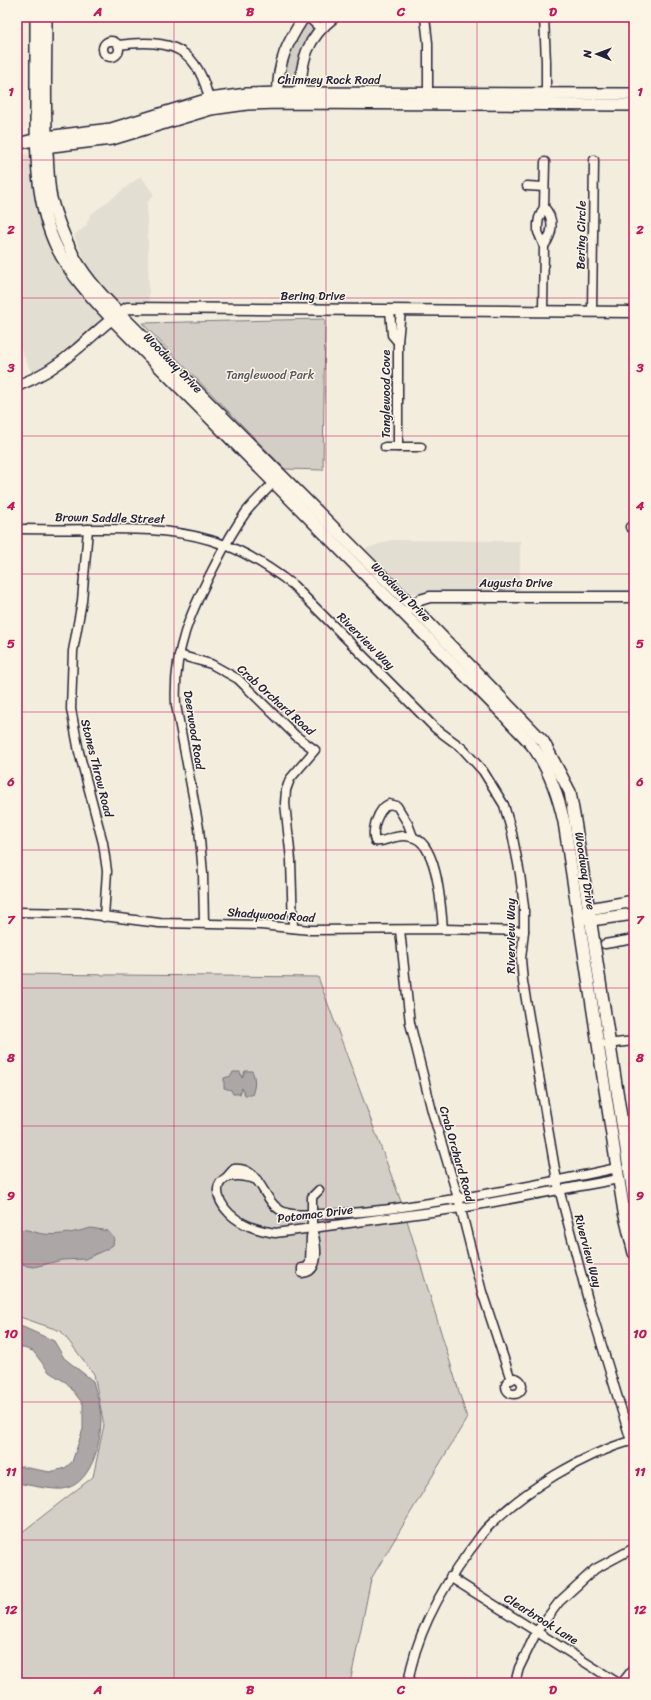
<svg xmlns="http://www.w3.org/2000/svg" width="651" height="1700" font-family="Sriracha,sans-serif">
	<rect width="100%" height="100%" fill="#f3edde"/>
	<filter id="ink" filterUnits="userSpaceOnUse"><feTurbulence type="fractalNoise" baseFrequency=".025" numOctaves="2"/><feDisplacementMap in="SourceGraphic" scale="8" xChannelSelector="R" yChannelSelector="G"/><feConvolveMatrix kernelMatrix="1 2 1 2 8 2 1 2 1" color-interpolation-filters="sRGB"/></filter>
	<g filter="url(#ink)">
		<g fill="#e3ded2">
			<path d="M17 153 32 155 46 225 107 316 67 353 33 375 17 341Z"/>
			<path d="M141 176 154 195 147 203 149 303 123 304 112 300 89 271 74 235 86 226 90 215Z"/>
			<path d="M391 540 520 541V592L408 593 365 549Z"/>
		</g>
		<g fill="#d4cfc6" stroke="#7b7880">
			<path d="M307 17H329L320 24 297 91 285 92 287 56Z"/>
			<path d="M325 319 323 470 285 469 142 323Z"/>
			<path d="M17 974 318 977 403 1207 467 1418 371 1579 350 1683H17V1536L93 1477 104 1425 94 1374 61 1331 17 1316Z"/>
		</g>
		<g fill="#aca7a6" stroke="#75727b">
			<path d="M245 1071H252C256 1079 255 1087 252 1095H245L242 1088 240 1094H233L231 1090 224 1088V1078L231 1076 233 1072H240L242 1078Z"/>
			<path d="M91 1228 108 1231 114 1238 113 1245 107 1249 85 1259 62 1260 34 1267 27 1266 17 1261V1230C28 1228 34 1233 44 1234 59 1236 76 1232 91 1228Z"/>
			<path d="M17 1326 23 1327 54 1341 64 1358 93 1381C96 1393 101 1407 101 1420 101 1444 91 1485 63 1489 51 1490 29 1485 17 1483V1466L50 1472 65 1468 72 1462 83 1429V1404L67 1383 49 1372 33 1351 17 1346Z"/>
		</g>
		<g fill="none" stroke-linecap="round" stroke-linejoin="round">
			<defs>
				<g id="minor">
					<path d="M308 17 320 28"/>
					<path d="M425 17 428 43V98"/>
					<path d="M544 17 546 62V98"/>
					<circle cx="111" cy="49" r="8"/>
					<path d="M118 45C171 38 199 47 210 104"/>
					<path d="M527 186 544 187"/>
					<path d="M544 207C555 219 553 234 544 246L538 232V224L539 218 544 207 545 162"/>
					<path d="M390 310 392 335 398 342"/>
					<path d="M543 310 544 246"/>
					<path d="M592 311 594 160"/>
					<path d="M385 447H421"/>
					<path d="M398 447V342L401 310"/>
					<path d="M630 527H634"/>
					<path d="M17 529C41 529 66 530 90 529 136 529 181 528 225 545 250 554 272 569 293 585L435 728 462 748 483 771 504 805 512 833 520 874 524 907V931L521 959 523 982 557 1181 588 1300 631 1441"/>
					<path d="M88 529 82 601 73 651 71 709 79 752 103 843 107 871 104 917"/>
					<path d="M179 655 211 664 238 679 296 736 315 750 290 779 286 790 285 803 291 860 293 928"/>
					<path d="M413 837 408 824 397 806 389 804C378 809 371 830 375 841 382 843 388 838 396 837 400 836 407 836 411 837 438 841 441 908 443 929"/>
					<path d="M17 912 79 913 159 923 261 925 310 930 443 929 524 931"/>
					<path d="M204 923 203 874 199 828 176 705C173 650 190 613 215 565 224 547 234 529 246 512 254 502 264 493 273 483L277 480"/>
					<path d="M400 930 410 1023 432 1111 458 1198 482 1292 511 1380"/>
					<path d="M605 944 634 939"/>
					<path d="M606 1044 634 1041"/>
					<path d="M226 1178 234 1169C263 1166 262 1207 287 1213 297 1216 312 1214 323 1214 361 1214 397 1208 435 1202 496 1193 557 1181 617 1168"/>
					<path d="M257 1180C250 1177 245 1177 239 1176 211 1175 214 1199 230 1214 243 1226 258 1230 275 1233L461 1208 619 1179"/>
					<path d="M312 1232 311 1237 310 1263 306 1268H302V1273C318 1272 317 1253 315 1241 315 1236 312 1233 312 1228 312 1218 312 1208 312 1197L319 1190"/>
					<circle cx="514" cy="1386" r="8"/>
					<path d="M450 1577 618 1683"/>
					<path d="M408 1683C416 1634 441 1589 470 1550 476 1543 481 1534 487 1528 524 1490 583 1454 634 1440"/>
					<path d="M515 1683 519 1668 537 1631 559 1602 595 1569 634 1548"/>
					<path d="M622 1683 634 1668"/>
				</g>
				<g id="tertiary">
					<path d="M278 93C278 61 287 43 304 17"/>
					<path d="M300 93C301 60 307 38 334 17"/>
					<path d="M17 386C40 377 59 365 77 349 94 335 108 320 127 308L634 312"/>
					<path d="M407 611 420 600 430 597H634"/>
				</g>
				<g id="secondary">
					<path d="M36 17C36 47 36 78 36 108 36 155 36 205 57 248 70 274 91 297 111 318L505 716C514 727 526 737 534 748 550 771 558 795 564 822L617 1168 624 1212 634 1253"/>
					<path d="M46 17C46 62 44 108 47 153 48 168 48 184 51 198 56 218 64 237 73 255 87 281 108 302 129 323L412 606 543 741 570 792 575 821 634 1200"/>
					<path d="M17 144 46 137 111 129 209 99 247 94 278 93 634 94"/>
					<path d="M40 145 52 146 112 139 211 109 247 104 278 103 634 105"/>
					<path d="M584 912 589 909 634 901"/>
					<path d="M586 918 591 920 634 914"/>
				</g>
			</defs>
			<use href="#minor" stroke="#22223b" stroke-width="11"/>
			<use href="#tertiary" stroke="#22223b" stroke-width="13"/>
			<use href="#secondary" stroke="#22223b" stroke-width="14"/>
			<use href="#minor" stroke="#fcf5e5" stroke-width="8"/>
			<use href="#tertiary" stroke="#fcf5e5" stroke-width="10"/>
			<use href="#secondary" stroke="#fcf5e5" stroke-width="11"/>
		</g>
	</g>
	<path fill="none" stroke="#c2185b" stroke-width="1" stroke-opacity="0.55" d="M174 17V1683M326 17V1683M477 17V1683M17 160H634M17 298H634M17 436H634M17 574H634M17 712H634M17 850H634M17 988H634M17 1126H634M17 1264H634M17 1402H634M17 1540H634"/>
	<g text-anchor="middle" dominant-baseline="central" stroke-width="3" stroke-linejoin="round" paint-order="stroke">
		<g font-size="12" fill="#22223b" stroke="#fcf5e5">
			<text x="329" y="80">Chimney Rock Road</text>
			<text transform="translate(581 235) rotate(-89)">Bering Circle</text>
			<text x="313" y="296">Bering Drive</text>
			<text transform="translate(173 363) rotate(46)">Woodway Drive</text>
			<text transform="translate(386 394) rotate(-90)">Tanglewood Cove</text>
			<text transform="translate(110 518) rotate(1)">Brown Saddle Street</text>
			<text x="516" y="583">Augusta Drive</text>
			<text transform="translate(401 592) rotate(45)">Woodway Drive</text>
			<text transform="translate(366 641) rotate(45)">Riverview Way</text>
			<text transform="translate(276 700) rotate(42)">Crab Orchard Road</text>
			<text transform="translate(194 730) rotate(81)">Deerwood Road</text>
			<text transform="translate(97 768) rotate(76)">Stones Throw Road</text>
			<text transform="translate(585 871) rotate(81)">Woodway Drive</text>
			<text transform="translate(271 915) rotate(4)">Shadywood Road</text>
			<text transform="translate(511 936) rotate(-90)">Riverview Way</text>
			<text transform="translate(457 1154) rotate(74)">Crab Orchard Road</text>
			<text transform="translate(315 1214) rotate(-7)">Potomac Drive</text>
			<text transform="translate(588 1251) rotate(75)">Riverview Way</text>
			<text transform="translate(541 1619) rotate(32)">Clearbrook Lane</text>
		</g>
		<g font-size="12" fill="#575665" stroke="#fcf5e5">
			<text x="270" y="375">Tanglewood Park</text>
		</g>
	</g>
	<rect width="651" height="1700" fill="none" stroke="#fcf5e5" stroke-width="44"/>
	<g transform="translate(597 54) rotate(271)" stroke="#fcf5e5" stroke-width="3" paint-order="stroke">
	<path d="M0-3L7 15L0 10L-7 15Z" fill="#22223b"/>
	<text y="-6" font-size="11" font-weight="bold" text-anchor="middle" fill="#22223b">N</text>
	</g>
	<rect x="22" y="22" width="607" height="1656" fill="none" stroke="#c2185b" stroke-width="1.5"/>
	<g font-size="13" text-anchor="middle" font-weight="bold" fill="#c2185b">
		<text x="98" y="16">A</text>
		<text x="250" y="16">B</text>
		<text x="401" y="16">C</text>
		<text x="553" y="16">D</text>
		<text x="11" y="96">1</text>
		<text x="640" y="96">1</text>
		<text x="11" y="234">2</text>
		<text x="640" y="234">2</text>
		<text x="11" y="372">3</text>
		<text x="640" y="372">3</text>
		<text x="11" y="510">4</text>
		<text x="640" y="510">4</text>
		<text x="11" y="648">5</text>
		<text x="640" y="648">5</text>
		<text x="11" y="786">6</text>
		<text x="640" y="786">6</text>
		<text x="11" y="924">7</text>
		<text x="640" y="924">7</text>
		<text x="11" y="1062">8</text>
		<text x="640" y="1062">8</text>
		<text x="11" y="1200">9</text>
		<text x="640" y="1200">9</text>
		<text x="11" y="1338">10</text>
		<text x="640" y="1338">10</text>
		<text x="11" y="1476">11</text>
		<text x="640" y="1476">11</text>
		<text x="11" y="1614">12</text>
		<text x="640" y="1614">12</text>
		<text x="98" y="1694">A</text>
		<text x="250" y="1694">B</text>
		<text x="401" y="1694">C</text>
		<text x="553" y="1694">D</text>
	</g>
</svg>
